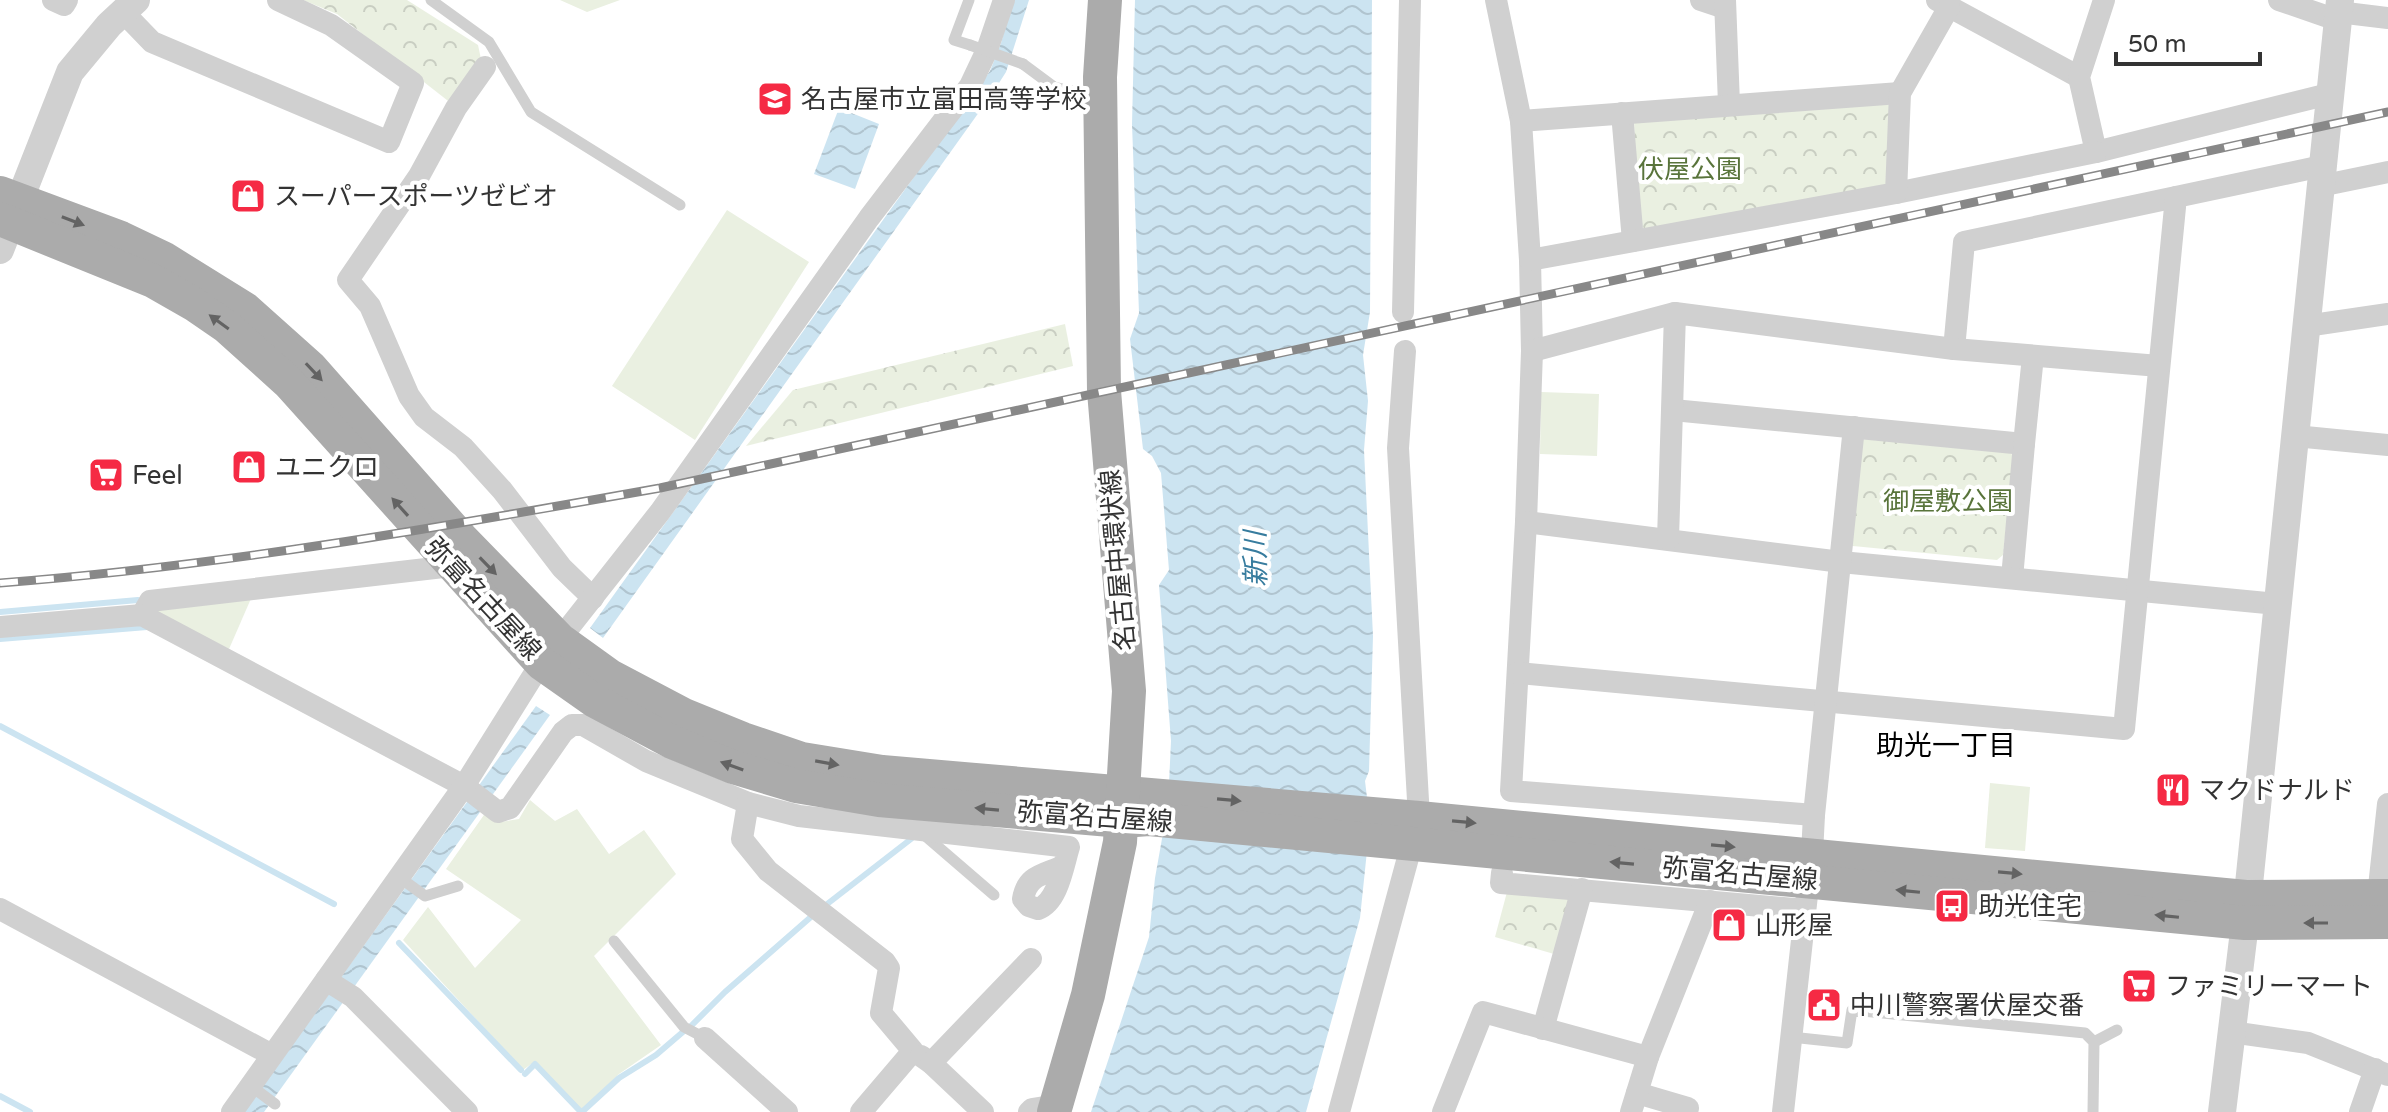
<svg xmlns="http://www.w3.org/2000/svg" width="2388" height="1112" font-family="'Varela Round','Noto Sans JP',sans-serif">
	<defs>
		<pattern id="forest-crowns" width="20" height="18" patternUnits="userSpaceOnUse" patternTransform="scale(2)"><rect width="20" height="18" fill="#eaf0e1"/><path d="M2 6a3 3 0 1 1 6 0M12 15a3 3 0 1 1 6 0" fill="none" stroke="#c9cec2"/></pattern>
		<pattern id="water-waves" width="16" height="10" patternUnits="userSpaceOnUse" patternTransform="scale(2)"><rect width="16" height="10" fill="#cce4f1"/><path d="M0 5q4-4 8 0t8 0" fill="none" stroke="#b0c4cf"/></pattern>
	</defs>
	<rect width="100%" height="100%" fill="#fff"/>
	<g fill="#eaf0e1">
		<path d="M560 0H620L587 12Z"/>
		<path d="M727 210 809 262 695 440 612 386Z"/>
		<path d="M1541 392 1599 394 1597 456 1540 454Z"/>
		<path d="M253 594 229 649 156 614 158 605Z"/>
		<path d="M1990 783 2030 787 2025 851 1985 848Z"/>
		<path d="M530 800 555 821 577 809 609 854 644 830 676 874 594 956 661 1045 619 1074 581 1112 531 1064 523 1070 403 940 428 907 475 968 521 920 446 869 486 812 501 822 519 819Z"/>
	</g>
	<g fill="url(#forest-crowns)">
		<path d="M303 0H407L478 45 481 59 452 104 337 14Z"/>
		<path d="M1887 103 1892 109 1888 189 1646 229 1638 225 1634 121Z"/>
		<path d="M1065 324 1073 366 746 446 793 390Z"/>
		<path d="M1863 439 2010 453 2014 456 2003 555 1997 560 1853 546 1848 542Z"/>
		<path d="M1507 892 1569 899 1554 954 1495 937Z"/>
	</g>
	<g fill="url(#water-waves)">
		<path d="M1013 0H1029L1006 72 992 94 603 638 590 628 990 71 1001 43Z"/>
		<path d="M1135 0H1372L1370 312 1363 355 1368 401 1364 450 1373 636 1369 771 1365 781 1370 822 1360 918 1306 1112H1091L1149 937 1155 878 1168 805 1171 741 1159 585 1169 570 1161 473 1152 456 1143 449 1130 339 1139 313 1132 124Z"/>
		<path d="M839 108 879 124 855 189 814 174Z"/>
		<path d="M536 706 550 715 264 1112H244Z"/>
	</g>
	<g fill="none" stroke-linecap="round" stroke-linejoin="round">
		<g stroke="#cce4f1" stroke-width="6">
			<path d="M0 612 138 600"/>
			<path d="M0 639 147 627"/>
			<path d="M0 726 334 904"/>
			<path d="M822 908 911 839"/>
			<path d="M399 943 521 1070"/>
			<path d="M689 1028 725 992 812 916"/>
			<path d="M525 1074 535 1064 581 1112"/>
			<path d="M0 1096 30 1112"/>
			<path d="M582 1112 619 1078 656 1055 684 1031"/>
		</g>
		<g stroke="#d0d0d0" stroke-width="11">
			<path d="M431 0 489 42 531 112 680 205"/>
			<path d="M969 0 954 40 970 45"/>
			<path d="M1023 64 1054 87 1098 97"/>
			<path d="M922 833 994 895"/>
			<path d="M399 877 425 896 458 886"/>
			<path d="M614 941 684 1027 705 1038"/>
			<path d="M1791 1037 1847 1043 1852 1010 2085 1033 2094 1042 2093 1112"/>
			<path d="M2094 1042 2117 1030"/>
			<path d="M251 1086 275 1104"/>
		</g>
		<g stroke="#d0d0d0" stroke-width="22">
			<path d="M53 0 64 5 67 0"/>
			<path d="M1496 0 1521 121 1530 260 1532 351 1526 522 1511 791 1814 815"/>
			<path d="M1701 0 1725 8"/>
			<path d="M1725 0 1729 104"/>
			<path d="M1937 0 2079 77"/>
			<path d="M2104 0 2079 77 2096 152 2329 94"/>
			<path d="M2279 0 2337 20"/>
			<path d="M123 12 152 42 389 142 413 83 331 25 278 0"/>
			<path d="M2338 12 2388 18"/>
			<path d="M485 67 456 108 419 176 348 280 370 306 409 396 424 417 463 447 502 490 562 568 593 598"/>
			<path d="M1622 113 1633 241"/>
			<path d="M1521 121 1900 93"/>
			<path d="M2320 186 2388 172"/>
			<path d="M1896 193 2096 152"/>
			<path d="M1530 260 1896 193 1900 93 1949 7"/>
			<path d="M1403 312 1410 0"/>
			<path d="M2306 326 2388 314"/>
			<path d="M1954 349 1964 242 2176 197"/>
			<path d="M1405 351 1398 448 1419 818"/>
			<path d="M1532 351 1675 313"/>
			<path d="M1673 410 2024 444 2012 578"/>
			<path d="M2295 436 2388 445"/>
			<path d="M2024 444 2033 356"/>
			<path d="M1526 522 1841 562 2277 604"/>
			<path d="M1668 539 1675 313 1954 349 2159 366"/>
			<path d="M142 615 150 601 452 566"/>
			<path d="M0 627 142 615 464 786 498 812 510 808 563 732 572 725H583L646 761 748 803 799 816 1069 847C1063 866 1058 902 1038 909L1029 906 1023 899C1027 875 1043 875 1063 866"/>
			<path d="M1518 673 2124 729 2176 197 2322 166"/>
			<path d="M748 803 742 839 768 871 885 962 889 968 881 1013 913 1051 861 1112"/>
			<path d="M1812 854 1814 815 1854 427"/>
			<path d="M1502 873 1501 883 1805 910"/>
			<path d="M2378 896 2388 804"/>
			<path d="M0 909 272 1055"/>
			<path d="M326 980 353 997 467 1112"/>
			<path d="M1543 1029 1582 889"/>
			<path d="M2231 1032 2308 1043 2388 1075"/>
			<path d="M705 1038 787 1112"/>
			<path d="M921 1056 931 1063 983 1112"/>
			<path d="M931 1063 1031 959"/>
			<path d="M1637 1093 1688 1108 1687 1112"/>
			<path d="M232 1112 464 786 541 663 660 512 869 218 970 86 987 50 1004 0"/>
			<path d="M1029 1112 1032 1109 1057 1105"/>
			<path d="M1339 1112 1412 843"/>
			<path d="M1443 1112 1483 1012 1648 1057"/>
			<path d="M1631 1112 1648 1057 1710 901"/>
			<path d="M1783 1112 1807 895"/>
			<path d="M2360 1112 2375 1069"/>
		</g>
		<g stroke="#d0d0d0" stroke-width="28">
			<path d="M0 250 70 72 109 25 136 0"/>
			<path d="M2222 1112 2245 923 2340 0"/>
		</g>
		<g stroke="#ababab" stroke-width="34">
			<path d="M0 193 121 238 163 258 245 309 311 368 461 538 560 640 610 676 684 715 743 739 802 759 882 772 1419 818 2246 897 2388 896"/>
			<path d="M0 219 153 281 195 305 227 327 288 382 541 663 595 701 672 742 733 767 796 786 879 800 1122 821 1149 819 2245 923 2388 922"/>
			<path d="M1054 1112 1088 995 1120 842 1129 691 1104 391 1100 77 1105 0"/>
		</g>
		<defs>
			<path id="rail" d="M0 583C222 566 441 527 660 488L2388 112"/>
		</defs>
		<use href="#rail" stroke="#888" stroke-width="9"/>
		<use href="#rail" stroke="#fff" stroke-width="6" stroke-dasharray="18" stroke-linecap="butt"/>
		<path stroke="#d0d0d0" stroke-width="11" d="M970 45 1023 64"/>
	</g>
	<defs><path id="oneway-solid" d="M-6-.8H1V-3.2L6.5 0L1 3.2V.8H-6Z" transform="scale(2)"/></defs>
	<g fill="#636363">
		<use href="#oneway-solid" transform="translate(73 221) rotate(21)"/>
		<use href="#oneway-solid" transform="translate(219 322) rotate(-144)"/>
		<use href="#oneway-solid" transform="translate(314 372) rotate(47)"/>
		<use href="#oneway-solid" transform="translate(400 507) rotate(-132)"/>
		<use href="#oneway-solid" transform="translate(488 566) rotate(46)"/>
		<use href="#oneway-solid" transform="translate(827 763) rotate(10)"/>
		<use href="#oneway-solid" transform="translate(732 766) rotate(-160)"/>
		<use href="#oneway-solid" transform="translate(1229 800) rotate(5)"/>
		<use href="#oneway-solid" transform="translate(987 809) rotate(-175)"/>
		<use href="#oneway-solid" transform="translate(1464 822) rotate(5)"/>
		<use href="#oneway-solid" transform="translate(1723 846) rotate(5)"/>
		<use href="#oneway-solid" transform="translate(1622 863) rotate(-175)"/>
		<use href="#oneway-solid" transform="translate(2010 873) rotate(5)"/>
		<use href="#oneway-solid" transform="translate(1908 891) rotate(-174)"/>
		<use href="#oneway-solid" transform="translate(2167 916) rotate(-174)"/>
		<use href="#oneway-solid" transform="translate(2316 923) rotate(180)"/>
	</g>
	<defs>
		<symbol id="school-square" viewBox="-11 -11 22 22"><rect x="-9" y="-9" width="18" height="18" rx="4" fill="#f52a44" stroke="#fff"/><path d="M0-5L7-2L0 1L-7-2ZM-4 1L0 2.5L4 1V4Q0 6-4 4Z" fill="#fff"/></symbol>
		<symbol id="shop-square" viewBox="-11 -11 22 22"><rect x="-9" y="-9" width="18" height="18" rx="4" fill="#f52a44" stroke="#fff"/><path d="M-5-2.5h2.3a2.7 3.5 0 0 1 5.4 0H5L5.5 6h-11ZM-1.5-2.5h3a1.5 2.3 0 0 0-3 0Z" fill="#fff"/></symbol>
		<symbol id="supermarket-square" viewBox="-11 -11 22 22"><rect x="-9" y="-9" width="18" height="18" rx="4" fill="#f52a44" stroke="#fff"/><path d="M-6-5.5h2.5l.6 2H6L4.5 2H-2.5L-4.4-4H-6ZM-1.5 3.2a1.3 1.3 0 1 0 .1 0ZM3 3.2a1.3 1.3 0 1 0 .1 0Z" fill="#fff"/></symbol>
		<symbol id="restaurant-square" viewBox="-11 -11 22 22"><rect x="-9" y="-9" width="18" height="18" rx="4" fill="#f52a44" stroke="#fff"/><path d="M-5-6h1v4h1v-4h1v4h1v-4h1v5L-1.5 .5V6h-2V.5L-5-1ZM5-6V6H3V1.5H1.5Q1.5-4 5-6Z" fill="#fff"/></symbol>
		<symbol id="bus-square" viewBox="-11 -11 22 22"><rect x="-9" y="-9" width="18" height="18" rx="4" fill="#f52a44" stroke="#fff"/><path d="M-5-6H5V4H4V6H2V4H-2V6H-4V4H-5ZM-3.5-4V0h7V-4ZM-3.5 1.2v1.5H-2V1.2ZM2 1.2v1.5H3.5V1.2Z" fill="#fff"/></symbol>
		<symbol id="civic-square" viewBox="-11 -11 22 22"><rect x="-9" y="-9" width="18" height="18" rx="4" fill="#f52a44" stroke="#fff"/><path d="M-.6-6.5H3V-4.5H.6V-3L4-1V1h2V6H-6V1h2V-1L-.6-3ZM-1.2 2.5V6h2.4V2.5Z" fill="#fff"/></symbol>
	</defs>
	<g fill-rule="evenodd">
		<use href="#school-square" x="755" y="79" width="40" height="40"/>
		<use href="#shop-square" x="228" y="176" width="40" height="40"/>
		<use href="#shop-square" x="229" y="447" width="40" height="40"/>
		<use href="#supermarket-square" x="86" y="455" width="40" height="40"/>
		<use href="#restaurant-square" x="2153" y="770" width="40" height="40"/>
		<use href="#bus-square" x="1932" y="886" width="40" height="40"/>
		<use href="#shop-square" x="1709" y="905" width="40" height="40"/>
		<use href="#supermarket-square" x="2119" y="966" width="40" height="40"/>
		<use href="#civic-square" x="1804" y="985" width="40" height="40"/>
	</g>
	<g text-anchor="middle" dominant-baseline="central" stroke-width="8" stroke-linejoin="round" paint-order="stroke">
		<g font-size="26" fill="#333" stroke="#fff" text-anchor="start">
			<text x="801" y="99">名古屋市立富田高等学校</text>
			<text x="274" y="196">スーパースポーツゼビオ</text>
			<text x="275" y="467">ユニクロ</text>
			<text x="132" y="475">Feel</text>
			<text x="2199" y="790">マクドナルド</text>
			<text x="1978" y="906">助光住宅</text>
			<text x="1755" y="925">山形屋</text>
			<text x="2165" y="986">ファミリーマート</text>
			<text x="1850" y="1005">中川警察署伏屋交番</text>
		</g>
		<g font-size="26" fill="#59743b" stroke="#fff">
			<text x="1690" y="169">伏屋公園</text>
			<text x="1948" y="501">御屋敷公園</text>
		</g>
		<g font-size="26" fill="#333" stroke="#fff">
			<text transform="translate(1118 560) rotate(-95)">名古屋中環状線</text>
			<text transform="translate(483 599) rotate(47)">弥富名古屋線</text>
			<text transform="translate(1095 817) rotate(4)">弥富名古屋線</text>
			<text transform="translate(1740 874) rotate(5)">弥富名古屋線</text>
		</g>
		<g font-size="28" font-style="italic" fill="#377c9e" stroke="#fff">
			<text transform="translate(1256 559) rotate(-91)">新川</text>
		</g>
		<g font-size="28" fill="#000" stroke="#fff">
			<text x="1946" y="746">助光一丁目</text>
		</g>
	</g>
	<path d="M2116 52v12h144v-12" fill="none" stroke="#333333" stroke-width="4"/>
	<text x="2128" y="52" font-size="24" fill="#333333" stroke="#ffffff" stroke-width="6" paint-order="stroke">50 m</text>
</svg>
